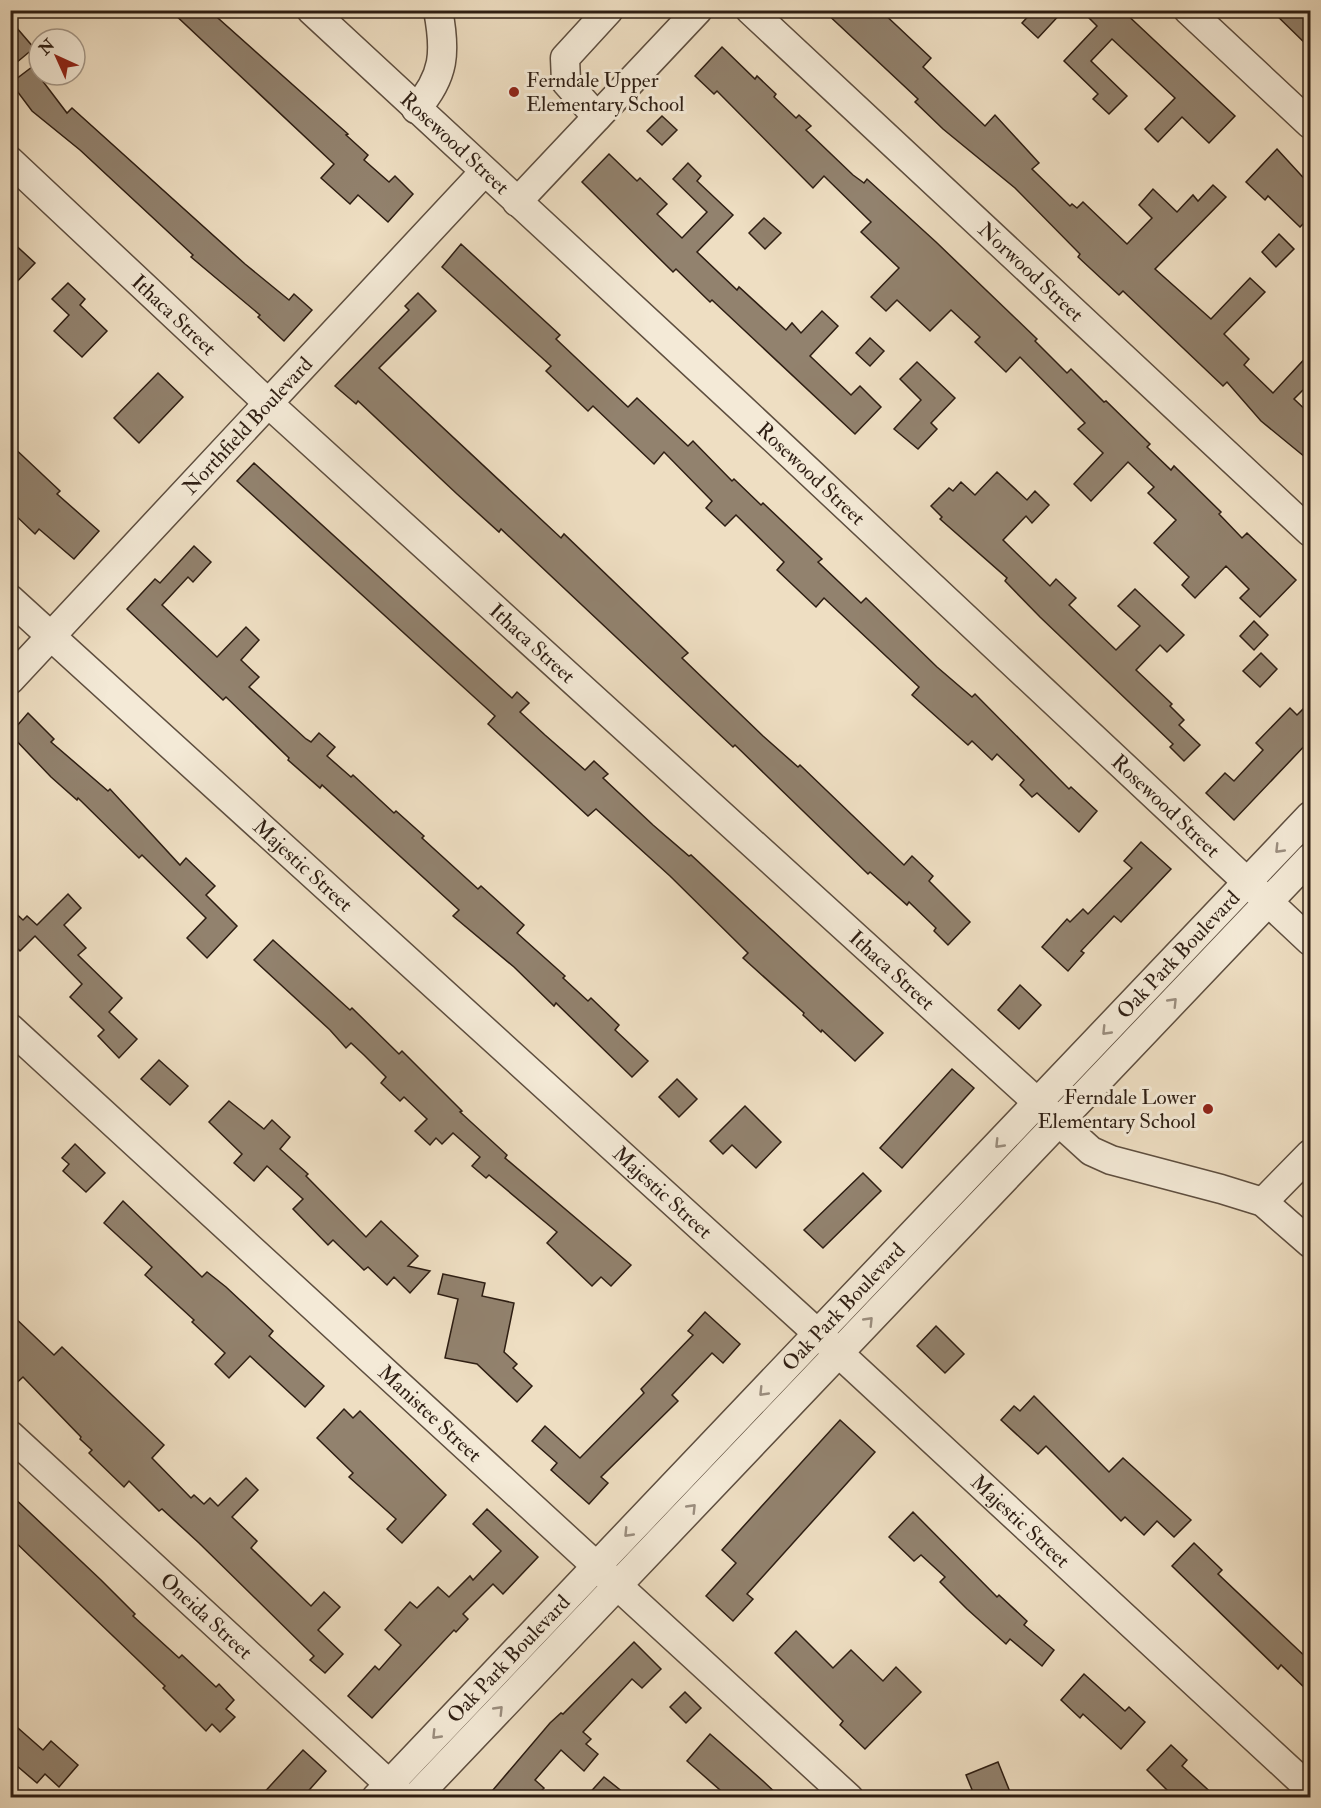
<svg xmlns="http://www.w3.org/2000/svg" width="1321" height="1808" font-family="'IM FELL Double Pica',serif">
	<rect width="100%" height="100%" fill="#eedec2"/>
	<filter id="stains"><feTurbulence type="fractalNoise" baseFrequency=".00333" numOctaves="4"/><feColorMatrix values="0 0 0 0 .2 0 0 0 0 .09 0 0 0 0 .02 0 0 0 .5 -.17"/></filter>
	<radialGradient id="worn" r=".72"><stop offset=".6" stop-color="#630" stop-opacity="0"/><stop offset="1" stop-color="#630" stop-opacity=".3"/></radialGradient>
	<g fill="#92826e" stroke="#2e1e13" stroke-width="1.5">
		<path d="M170 10 210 11 348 134 346 135 368 155 364 160 389 182 395 176 413 194 388 222 358 195 350 204 321 178 334 164Z"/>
		<path d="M823 10H880L931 58 923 67 985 126 995 115 1039 163 1032 169 1070 206 1072 204 1077 208 1083 202 1127 244 1152 218 1139 205 1153 189 1177 212 1193 195 1198 201 1213 185 1226 197 1155 269 1211 319 1250 278 1265 292 1224 334 1249 359 1244 365 1273 393 1311 352V382L1294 399 1311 415V462L1261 421 1227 382 1223 386 1123 291 1119 295 1078 257 1080 254 1015 188 943 129 915 102 918 99Z"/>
		<path d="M1034 10H1064L1038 38 1022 23Z"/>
		<path d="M1081 10H1122L1235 116 1209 143 1182 117 1158 142 1145 129 1175 98 1112 39 1091 61 1127 96 1109 114 1093 99 1098 94 1064 61 1097 26Z"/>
		<path d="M1271 10H1300L1311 21V49Z"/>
		<path d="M10 20 34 48 10 68Z"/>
		<path d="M722 47 755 79 757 76 776 94 774 97 796 118 799 115 811 126 806 130 853 175 864 183 867 179 936 242 1037 339 1035 341 1067 373 1071 369 1104 402 1106 401 1150 444 1147 447 1171 470 1174 466 1221 512 1219 514 1242 538 1247 533 1296 580 1260 617 1240 598 1249 589 1226 566 1195 598 1182 585 1189 577 1154 543 1176 520 1148 493 1154 487 1128 462 1091 501 1074 484 1103 453 1078 429 1085 423 1020 357 1006 372 975 342 980 337 951 310 930 331 897 300 886 311 871 297 899 268 861 232 871 222 824 176 813 188 717 91 714 94 695 76Z"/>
		<path d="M32 67 67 113 72 108 245 264 289 300 294 294 312 310 284 341 258 317 260 315 191 257 193 255 80 150 32 111 11 83Z"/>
		<path d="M662 116 677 130 662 145 647 131Z"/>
		<path d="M1277 149 1311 186V216L1300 227 1268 196 1265 200 1246 182Z"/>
		<path d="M609 154 637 181 640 178 667 204 657 214 682 238 707 212 673 179 688 163 701 176 697 181 733 215 697 252 737 290 739 287 786 330 792 323 801 333 822 311 838 326 810 356 851 395 860 386 881 407 855 434 712 300 710 302 676 269 673 272 582 182Z"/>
		<path d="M764 218 781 233 765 249 749 233Z"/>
		<path d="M1279 234 1294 249 1276 267 1262 252Z"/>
		<path d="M10 240 35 263 10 289Z"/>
		<path d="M461 244 560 335 556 339 628 407 637 398 688 446 693 441 732 481 734 479 761 505 763 503 822 559 818 562 861 603 866 598 937 667 972 697 975 694 1069 789 1071 787 1097 811 1079 832 1037 793 1032 797 1020 785 1024 780 997 754 992 760 972 741 968 745 912 695 919 687 824 598 816 607 777 570 784 562 736 515 725 526 706 508 712 501 664 452 654 464 593 406 588 411 546 371 551 366 442 267Z"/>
		<path d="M68 283 85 299 80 305 107 331 82 357 54 331 69 315 52 299Z"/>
		<path d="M418 293 436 311 379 368 561 538 564 534 688 653 682 658 763 736 798 767 800 765 904 865 912 856 933 876 929 881 970 922 948 945 934 931 936 928 909 902 907 905 870 872 868 874 735 745 733 747 501 529 499 532 457 494 358 401 356 404 335 386 409 310 405 306Z"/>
		<path d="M870 338 884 351 870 366 856 353Z"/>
		<path d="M917 362 955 398 931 423 937 429 918 449 894 429 921 400 900 379Z"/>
		<path d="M158 373 183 397 139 443 114 418Z"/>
		<path d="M10 444 60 491 57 494 99 531 74 559 39 529 35 534 11 511Z"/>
		<path d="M254 463 512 698 517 692 529 703 520 712 545 735 585 770 594 761 608 774 603 778 653 825 689 856 691 855 883 1033 855 1061 822 1030 821 1032 803 1015 804 1013 743 958 748 953 670 876 596 809 588 816 488 724 495 716 237 481Z"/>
		<path d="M997 472 1027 500 1035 491 1049 505 1032 523 1026 516 1003 540 1050 586 1056 579 1076 598 1069 605 1116 650 1140 626 1118 606 1135 589 1184 635 1167 652 1160 645 1136 670 1172 704 1170 706 1184 720 1179 725 1200 745 1184 761 1170 747 1173 744 1040 617 1005 581 1007 578 940 519 942 517 931 506 949 488 953 491 961 482 975 495Z"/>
		<path d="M194 546 211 562 193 582 188 577 162 605 217 657 246 627 259 640 241 660 259 677 249 687 306 739 311 742 319 733 335 747 327 756 351 777 353 775 394 813 396 811 424 836 422 838 478 889 481 886 524 925 517 933 565 976 563 978 588 1001 591 998 619 1025 615 1030 648 1061 632 1077 556 1003 554 1006 514 967 453 916 459 910 322 785 320 788 288 760 289 758 226 697 223 700 127 609 155 579 160 583Z"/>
		<path d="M1254 621 1268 635 1254 650 1240 636Z"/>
		<path d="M1261 653 1277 669 1260 687 1243 671Z"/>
		<path d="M1311 701V739L1234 820 1206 793 1225 773 1234 781 1263 750 1256 743 1290 708 1297 715Z"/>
		<path d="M28 713 54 739 51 742 108 791 110 789 180 865 186 858 215 886 206 895 237 926 207 958 187 938 206 918 142 855 139 858 78 798 77 800 51 777 10 734Z"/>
		<path d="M1141 842 1171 869 1121 922 1114 916 1081 951 1084 953 1068 971 1042 947 1067 919 1070 922 1083 909 1088 914 1132 868 1124 861Z"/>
		<path d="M68 894 81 908 64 925 86 948 78 955 122 998 109 1012 137 1039 119 1058 98 1036 104 1030 70 997 82 984 35 936 20 951 10 941V908L23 920 27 916 37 925Z"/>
		<path d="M273 940 350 1010 352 1008 399 1054 402 1051 462 1111 460 1112 507 1155 505 1158 631 1265 611 1286 601 1277 592 1286 547 1243 557 1232 489 1175 486 1178 472 1166 480 1157 453 1133 442 1144 436 1138 430 1145 415 1131 427 1119 404 1097 400 1101 381 1083 386 1077 364 1055 351 1043 346 1048 330 1030 254 960Z"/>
		<path d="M1020 985 1041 1005 1019 1029 998 1010Z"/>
		<path d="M159 1060 188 1086 170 1105 141 1079Z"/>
		<path d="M952 1069 974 1088 902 1168 880 1148Z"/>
		<path d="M677 1079 697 1099 679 1117 659 1097Z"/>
		<path d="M229 1101 264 1129 272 1120 290 1137 280 1149 308 1174 306 1176 366 1237 381 1221 418 1256 408 1266 430 1271 410 1293 394 1277 387 1285 368 1267 364 1270 333 1240 328 1245 293 1209 303 1199 267 1166 254 1181 234 1163 242 1154 209 1122Z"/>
		<path d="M745 1106 781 1142 756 1168 732 1145 723 1154 710 1141Z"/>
		<path d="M75 1144 105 1173 86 1192 63 1171 69 1164 62 1158Z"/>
		<path d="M863 1173 881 1191 823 1248 804 1230Z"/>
		<path d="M123 1201 202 1277 207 1272 226 1287 273 1331 269 1336 324 1386 305 1407 250 1356 229 1378 215 1364 225 1353 192 1322 194 1320 145 1275 152 1267 104 1223Z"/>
		<path d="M443 1274 485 1283 482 1296 514 1303 504 1352 517 1364 513 1368 532 1386 517 1402 477 1364 445 1358 458 1299 438 1294Z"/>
		<path d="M705 1312 740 1344 723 1363 712 1353 672 1395 678 1401 601 1477 608 1483 589 1504 551 1470 557 1463 532 1441 545 1426 580 1458 644 1393 641 1389 693 1335 688 1331Z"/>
		<path d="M10 1313 54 1355 62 1347 164 1445 152 1458 191 1498 194 1495 204 1504 210 1498 218 1506 246 1478 258 1490 232 1517 257 1541 251 1548 311 1606 324 1592 340 1607 318 1630 343 1654 325 1673 310 1660 314 1656 199 1543 162 1509 159 1511 129 1481 124 1487 89 1453 92 1450 80 1439 81 1437 23 1377 10 1389Z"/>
		<path d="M936 1326 964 1354 945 1373 917 1346Z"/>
		<path d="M1034 1396 1109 1472 1123 1458 1191 1520 1174 1537 1157 1521 1144 1535 1125 1517 1121 1521 1046 1446 1038 1454 1001 1420 1014 1406 1020 1411Z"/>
		<path d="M344 1409 353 1418 360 1411 446 1495 402 1543 387 1529 396 1519 349 1477 353 1473 317 1438Z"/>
		<path d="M840 1420 875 1452 747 1594 753 1599 733 1621 706 1596 736 1563 722 1550Z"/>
		<path d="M10 1494 101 1580 135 1614 133 1616 179 1658 182 1655 216 1687 219 1684 234 1700 226 1709 235 1717 220 1732 212 1724 206 1731 163 1688 165 1686 10 1537Z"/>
		<path d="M487 1509 538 1557 503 1594 493 1584 463 1614 468 1619 456 1632 454 1630 372 1718 348 1696 375 1666 379 1670 401 1645 385 1630 410 1602 417 1608 438 1587 449 1597 470 1576 473 1580 501 1551 473 1524Z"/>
		<path d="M913 1512 997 1597 999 1595 1027 1621 1024 1625 1054 1650 1042 1666 1010 1639 1006 1644 967 1609 940 1582 945 1577 921 1555 914 1561 889 1537Z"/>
		<path d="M1194 1543 1222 1570 1218 1574 1311 1662V1694L1281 1665 1278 1669 1172 1566Z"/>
		<path d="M796 1631 833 1668 851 1650 883 1681 896 1667 921 1692 865 1749 840 1725 843 1721 775 1653Z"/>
		<path d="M634 1642 661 1669 642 1688 632 1679 583 1732 591 1739 586 1744 598 1754 584 1771 561 1750 535 1780 544 1788 536 1797H487L550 1723 561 1713 563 1714Z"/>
		<path d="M1084 1674 1125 1711 1129 1707 1145 1722 1121 1749 1083 1714 1080 1718 1061 1700Z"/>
		<path d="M685 1692 701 1708 686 1723 670 1707Z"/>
		<path d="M10 1721 43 1750 51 1741 78 1765 59 1787 45 1774 37 1783 10 1760Z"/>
		<path d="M710 1734 763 1781 780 1797H728L687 1761Z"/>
		<path d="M1171 1745 1187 1760 1182 1766 1216 1797H1174L1147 1770Z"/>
		<path d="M303 1750 326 1771 303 1797H260Z"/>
		<path d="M998 1762 1012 1797H975L966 1775Z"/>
		<path d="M604 1777 629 1797H586Z"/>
	</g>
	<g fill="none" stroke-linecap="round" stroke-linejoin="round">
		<defs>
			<g id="minor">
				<path id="s1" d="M311 10 740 407 1310 941"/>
				<path id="s2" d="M750 10 1310 532"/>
				<path d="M1188 10 1310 124"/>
				<path d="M416 109C445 76 446 52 438 10"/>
				<path d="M597 117 566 82 565 58 609 10"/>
				<path id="s3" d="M10 161 269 404 1091 1151 1111 1160 1221 1189 1263 1202 1310 1243"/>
				<path d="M517 202 698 10"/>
				<path id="s4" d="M10 599 804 1321 1310 1789"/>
				<path id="s5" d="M10 680 484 172"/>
				<path id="s6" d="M10 1028 849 1798"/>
				<path d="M1263 1202 1310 1154"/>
				<path id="s7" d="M10 1435 402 1796"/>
				<path id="s8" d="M376 1798 1310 816"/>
				<path d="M415 1798 1310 858"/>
			</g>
		</defs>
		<use href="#minor" stroke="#5e4e3f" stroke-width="31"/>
		<use href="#minor" stroke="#f4ead7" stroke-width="28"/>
	</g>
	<defs><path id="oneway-chevron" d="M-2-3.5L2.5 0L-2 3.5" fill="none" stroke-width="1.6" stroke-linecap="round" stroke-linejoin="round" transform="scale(1.5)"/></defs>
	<g stroke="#9b8e7f">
		<use href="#oneway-chevron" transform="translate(1279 849) rotate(134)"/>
		<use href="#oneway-chevron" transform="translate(1173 1002) rotate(-46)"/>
		<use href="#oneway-chevron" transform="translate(1106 1031) rotate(134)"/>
		<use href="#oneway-chevron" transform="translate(999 1144) rotate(134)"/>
		<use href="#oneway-chevron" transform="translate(869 1321) rotate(-46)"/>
		<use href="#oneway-chevron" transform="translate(763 1392) rotate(134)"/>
		<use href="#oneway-chevron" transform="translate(692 1508) rotate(-46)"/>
		<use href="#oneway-chevron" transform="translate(628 1533) rotate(134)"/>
		<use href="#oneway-chevron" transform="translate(499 1710) rotate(-46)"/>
		<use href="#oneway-chevron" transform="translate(436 1735) rotate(134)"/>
	</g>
	<g fill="#8f2418" stroke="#f4ead7" stroke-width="2">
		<circle cx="514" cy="92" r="6"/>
		<circle cx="1208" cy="1109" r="6"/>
	</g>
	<g text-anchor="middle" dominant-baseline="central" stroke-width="6" stroke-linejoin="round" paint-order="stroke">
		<g font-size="21" fill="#2e1e13" stroke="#f4ead7" text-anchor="start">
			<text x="526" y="80">Ferndale Upper<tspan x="526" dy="24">Elementary School</tspan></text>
			<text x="1196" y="1097" text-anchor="end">Ferndale Lower<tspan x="1196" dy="24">Elementary School</tspan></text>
		</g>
		<g font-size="21" fill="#2e1e13" stroke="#f4ead7">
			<text stroke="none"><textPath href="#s1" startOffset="196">Rosewood Street</textPath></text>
			<text stroke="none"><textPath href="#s2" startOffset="384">Norwood Street</textPath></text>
			<text stroke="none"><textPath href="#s3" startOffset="225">Ithaca Street</textPath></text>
			<text stroke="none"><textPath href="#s5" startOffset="348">Northfield Boulevard</textPath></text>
			<text stroke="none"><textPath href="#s1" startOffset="682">Rosewood Street</textPath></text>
			<text stroke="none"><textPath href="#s3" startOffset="711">Ithaca Street</textPath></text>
			<text stroke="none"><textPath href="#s1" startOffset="1168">Rosewood Street</textPath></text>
			<text stroke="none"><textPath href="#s4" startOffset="396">Majestic Street</textPath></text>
			<text stroke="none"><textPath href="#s8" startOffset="1164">Oak Park Boulevard</textPath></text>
			<text stroke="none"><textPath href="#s3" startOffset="1197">Ithaca Street</textPath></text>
			<text stroke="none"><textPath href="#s4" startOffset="882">Majestic Street</textPath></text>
			<text stroke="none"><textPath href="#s8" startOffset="678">Oak Park Boulevard</textPath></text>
			<text stroke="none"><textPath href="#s6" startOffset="570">Manistee Street</textPath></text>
			<text stroke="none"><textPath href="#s4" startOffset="1368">Majestic Street</textPath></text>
			<text stroke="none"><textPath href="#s7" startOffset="267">Oneida Street</textPath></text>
			<text stroke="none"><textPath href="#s8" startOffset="192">Oak Park Boulevard</textPath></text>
		</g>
	</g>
	<rect width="1321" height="1808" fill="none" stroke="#eedec2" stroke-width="36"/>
	<rect x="12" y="12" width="1297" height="1784" fill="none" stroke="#2e1e13" stroke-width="3"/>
	<rect x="18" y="18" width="1285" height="1772" fill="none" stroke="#2e1e13" stroke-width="1.5"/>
	<g transform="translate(57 57) rotate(315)"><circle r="28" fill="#f4ead7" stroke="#a59889" stroke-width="1.5"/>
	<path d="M0-4.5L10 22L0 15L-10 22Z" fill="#8f2418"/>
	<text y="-9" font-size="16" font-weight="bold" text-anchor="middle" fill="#2e1e13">N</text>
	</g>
	<rect width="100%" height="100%" filter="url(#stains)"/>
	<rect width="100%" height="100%" fill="url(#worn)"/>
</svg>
